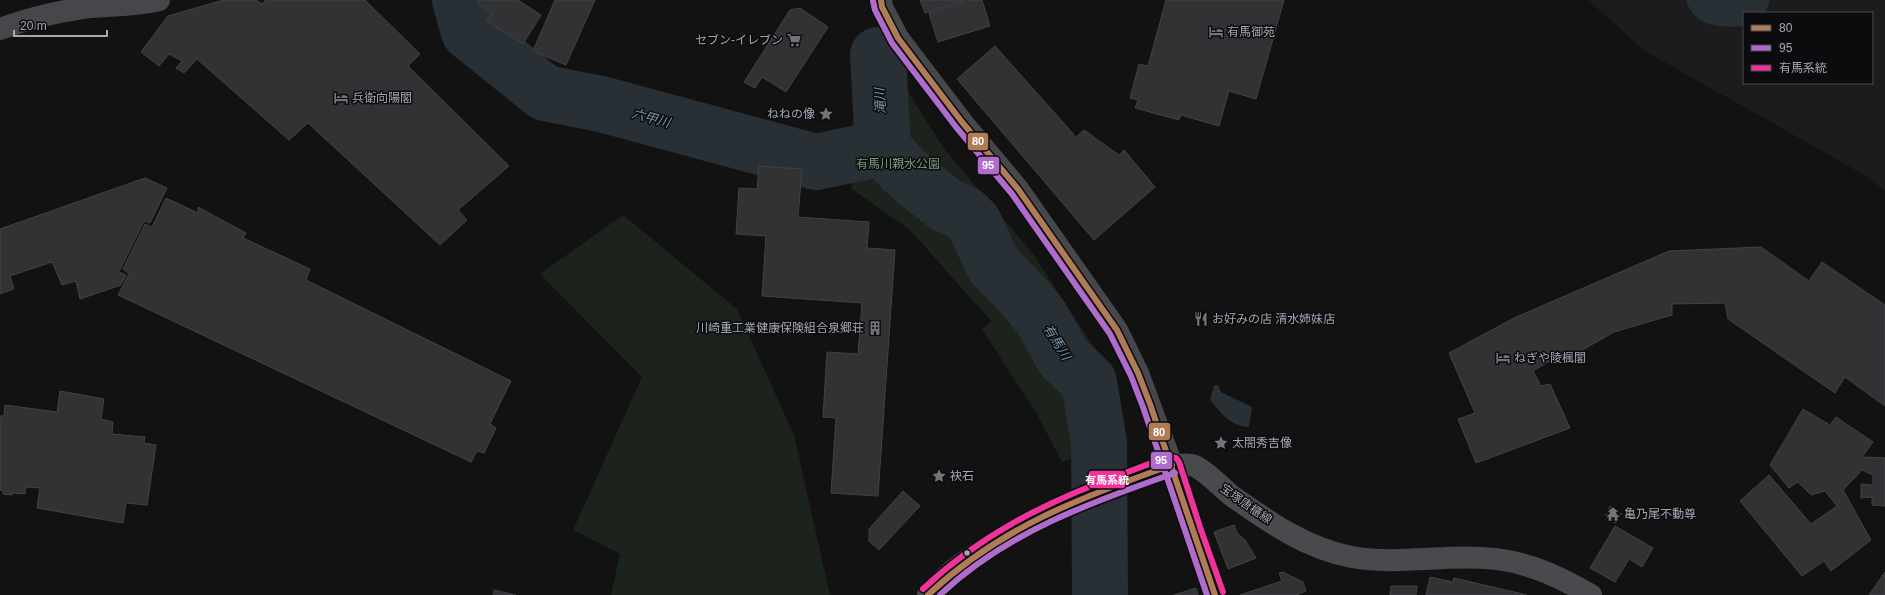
<svg xmlns="http://www.w3.org/2000/svg" width="1885" height="595" font-family="Arial,'Noto Sans JP',sans-serif">
	<rect width="100%" height="100%" fill="#121212"/>
	<path fill="#1c1c1e" fill-rule="evenodd" d="M1588 0H1885V191L1866 176 1645 51ZM1744 13H1872V83H1744Z"/>
	<g fill="#1c221c">
		<path d="M866 69 896 73 945 150 1034 255 1042 268 1104 362 1125 423 1118 440 1062 462 1038 416 982 329 991 321 910 230 852 189 849 138Z"/>
		<path d="M623 215 737 309 794 435 830 595H611L620 554 573 530 642 377 540 274Z"/>
	</g>
	<g fill="#282f35">
		<path d="M1686 0H1770L1765 13H1744V26C1721 28 1694 27 1686 0Z"/>
		<path d="M1214 385H1218L1221 392 1252 407 1249 427C1230 426 1222 414 1210 400Z"/>
	</g>
	<g fill="none" stroke-linecap="round" stroke-linejoin="round">
		<g stroke="#282f35" stroke-width="56">
			<path d="M460 0 469 32 545 93 601 104 816 162 883 148"/>
			<path d="M878 55 883 148"/>
			<path d="M883 148 903 170 919 184 946 205 965 214 974 223 994 266 1019 291 1041 317 1063 357 1089 382 1099 443 1100 595"/>
		</g>
	</g>
	<g fill="#323235" stroke="#414246">
		<path d="M223 0H256L262 4 266 0H365L420 54 408 66 509 166 458 210 467 220 440 245 308 123 289 140 197 59 184 73 176 68 182 61 169 54 159 66 141 52 168 16Z"/>
		<path d="M479 0H518L541 15 523 44 487 21 492 13 477 3Z"/>
		<path d="M555 0H595L566 65 533 51Z"/>
		<path d="M920 0H966L925 13Z"/>
		<path d="M970 0H982L990 26 938 42 929 13Z"/>
		<path d="M1166 0H1284L1256 99 1229 91 1219 126 1181 115 1179 120 1135 108 1138 100 1130 98 1139 64 1148 66Z"/>
		<path d="M800 8 828 27 786 92 762 77 755 88 744 82 790 10Z"/>
		<path d="M995 46 1076 137 1084 130 1119 155 1124 150 1155 187 1094 240 957 79Z"/>
		<path d="M759 166 802 169 798 217 869 222 867 248 895 250 878 496 831 493 836 418 823 417 827 352 858 354 862 303 762 296 766 236 736 234 739 188 757 189Z"/>
		<path d="M145 178 167 188 150 223 144 221 119 272 126 275 121 285 80 299 76 281 62 285 52 262 10 276 14 289 0 294V229Z"/>
		<path d="M166 198 198 213V207L246 233 243 238 310 269 306 280 511 381 490 424 496 428 484 453 477 451 471 462 118 295 129 274 123 269 145 224 152 227Z"/>
		<path d="M1761 247 1809 281 1822 262 1885 305V406L1845 377 1835 393 1728 319 1725 303 1672 304V315L1614 332 1563 361 1560 355 1533 371 1541 386 1550 384 1570 428 1476 463 1458 419 1475 413 1449 353 1514 318 1669 251Z"/>
		<path d="M60 391 104 399 101 419 113 422 112 434 145 437 144 443 156 445 147 505 126 503 123 523 37 508 40 488 26 487 25 494 12 493V495L3 494V491L0 490V416H4L5 405 57 412Z"/>
		<path d="M1803 409 1830 425 1836 417 1873 442 1862 457 1885 458V506L1872 505V497L1861 498V484L1873 485V475L1862 470 1843 490 1871 540 1831 571 1824 561 1802 576 1740 501 1769 475 1811 524 1837 506 1825 491 1811 495 1798 482 1789 488 1770 465Z"/>
		<path d="M903 491 920 506 879 550 869 541V529Z"/>
		<path d="M1610 506 1622 513 1616 523 1604 517Z"/>
		<path d="M1234 525 1237 533 1245 540 1256 558 1228 569 1214 532Z"/>
		<path d="M1615 526 1653 548 1642 567 1629 559 1615 582 1590 568Z"/>
		<path d="M1283 572 1303 582 1306 591 1296 595H1240L1282 581 1279 573Z"/>
		<path d="M1885 572V595H1869Z"/>
		<path d="M1430 577 1453 582 1454 578 1527 595H1426Z"/>
		<path d="M1391 586H1417L1416 595H1390Z"/>
		<path d="M1196 588 1198 595H1174Z"/>
		<path d="M494 590 516 595H493Z"/>
	</g>
	<g fill="none" stroke-linecap="round" stroke-linejoin="round">
		<path stroke="#46474b" stroke-width="22" d="M0 29C27 19 55 12 83 8 109 5 135 6 159 0"/>
		<path stroke="#46474b" stroke-width="22" d="M881 0 882 7 898 38 962 122 1018 189 1117 330 1138 373 1172 465"/>
		<g stroke="#484a4d" stroke-width="22">
			<path d="M1172 465 1193 533 1215 595"/>
			<path d="M928 595C938 584 949 573 960 565 990 541 1164 451 1195 466 1207 472 1221 487 1232 496 1269 522 1307 549 1352 557 1402 566 1453 552 1503 560 1535 565 1563 579 1591 595"/>
		</g>
		<defs>
			<g id="bus-1">
				<path d="M881 0 882 7 898 38 962 122 1018 189 1117 330 1138 373 1150 404 1215 595"/>
				<path d="M928 595C999 528 1081 497 1172 465"/>
			</g>
			<g id="bus-2">
				<path d="M873 1 875 10 892 43 956 127 1012 194 1110 334 1131 376 1143 407 1207 595"/>
				<path d="M940 595C1005 533 1091 502 1175 473"/>
			</g>
			<path id="bus-3" d="M923 589C979 536 1044 503 1117 476 1135 470 1153 461 1172 457L1176 458 1179 462 1201 530 1223 592"/>
		</defs>
		<use href="#bus-1" stroke="#0c0c0e" stroke-width="9"/>
		<use href="#bus-2" stroke="#0c0c0e" stroke-width="9"/>
		<use href="#bus-3" stroke="#0c0c0e" stroke-width="9"/>
		<use href="#bus-1" stroke="#b07c57" stroke-width="6"/>
		<use href="#bus-2" stroke="#b06ccc" stroke-width="6"/>
		<use href="#bus-3" stroke="#ef339a" stroke-width="6"/>
	</g>
	<defs>
		<symbol id="hotel-bare" viewBox="-9 -9 18 18"><path d="M-6-4.5h1.5V1H6V5H4.5V3h-9V5H-6ZM-4 0a1.8 1.8 0 1 1 3.6 0ZM.5 0V-2.5h3Q6-2.5 6 0Z" fill="#70747b" stroke="#0c0c0e" stroke-width="2.5" paint-order="stroke"/></symbol>
		<symbol id="supermarket-bare" viewBox="-9 -9 18 18"><path d="M-6-5.5h2.5l.6 2H6L4.5 2H-2.5L-4.4-4H-6ZM-1.5 3.2a1.3 1.3 0 1 0 .1 0ZM3 3.2a1.3 1.3 0 1 0 .1 0Z" fill="#70747b" stroke="#0c0c0e" stroke-width="2.5" paint-order="stroke"/></symbol>
		<symbol id="sight-bare" viewBox="-9 -9 18 18"><path d="M0-6L1.8-2.2L6-1.7L2.9 1.2L3.7 5.4L0 3.3L-3.7 5.4L-2.9 1.2L-6-1.7L-1.8-2.2Z" fill="#70747b" stroke="#0c0c0e" stroke-width="2.5" paint-order="stroke"/></symbol>
		<symbol id="restaurant-bare" viewBox="-9 -9 18 18"><path d="M-5-6h1v4h1v-4h1v4h1v-4h1v5L-1.5 .5V6h-2V.5L-5-1ZM5-6V6H3V1.5H1.5Q1.5-4 5-6Z" fill="#70747b" stroke="#0c0c0e" stroke-width="2.5" paint-order="stroke"/></symbol>
		<symbol id="building-bare" viewBox="-9 -9 18 18"><path d="M-4-6H4V6H1V3H-1V6H-4ZM-2.5-4.3h1.7v1.8h-1.7ZM.8-4.3h1.7v1.8H.8ZM-2.5-1h1.7V.8h-1.7ZM.8-1h1.7V.8H.8Z" fill="#70747b" stroke="#0c0c0e" stroke-width="2.5" paint-order="stroke"/></symbol>
		<symbol id="temple-bare" viewBox="-9 -9 18 18"><path d="M0-6L5-2H3V0L6.5 2.5H4V6H1.5V3h-3V6H-4V2.5H-6.5L-3 0V-2H-5Z" fill="#70747b" stroke="#0c0c0e" stroke-width="2.5" paint-order="stroke"/></symbol>
	</defs>
	<g fill-rule="evenodd">
		<use href="#hotel-bare" x="1206" y="22" width="20" height="20"/>
		<use href="#supermarket-bare" x="784" y="30" width="20" height="20"/>
		<use href="#hotel-bare" x="331" y="88" width="20" height="20"/>
		<use href="#sight-bare" x="816" y="104" width="20" height="20"/>
		<use href="#restaurant-bare" x="1191" y="309" width="20" height="20"/>
		<use href="#building-bare" x="865" y="318" width="20" height="20"/>
		<use href="#hotel-bare" x="1493" y="348" width="20" height="20"/>
		<use href="#sight-bare" x="1211" y="433" width="20" height="20"/>
		<use href="#sight-bare" x="929" y="466" width="20" height="20"/>
		<use href="#temple-bare" x="1603" y="504" width="20" height="20"/>
	</g>
	<circle fill="#a3a8b3" stroke="#0c0c0e" stroke-width="1.5" cx="967" cy="553" r="3.5"/>
	<g text-anchor="middle" dominant-baseline="central" stroke-width="3" stroke-linejoin="round" paint-order="stroke">
		<g font-size="12" fill="#a3a8b3" stroke="#0c0c0e" text-anchor="start">
			<text x="1227" y="32">有馬御苑</text>
			<text x="783" y="40" text-anchor="end">セブン-イレブン</text>
			<text x="352" y="98">兵衛向陽閣</text>
			<text x="815" y="114" text-anchor="end">ねねの像</text>
			<text x="1212" y="319">お好みの店 清水姉妹店</text>
			<text x="864" y="328" text-anchor="end">川崎重工業健康保険組合泉郷荘</text>
			<text x="1514" y="358">ねぎや陵楓閣</text>
			<text x="1232" y="443">太閤秀吉像</text>
			<text x="950" y="476">袂石</text>
			<text x="1624" y="514">亀乃尾不動尊</text>
		</g>
		<g font-size="12" fill="#7a9e7b" stroke="#0c0c0e">
			<text x="898" y="164">有馬川親水公園</text>
		</g>
		<g font-size="12" fill="#a3a8b3" stroke="#0c0c0e">
			<text transform="translate(1246 504) rotate(35)">宝塚唐櫃線</text>
		</g>
		<g font-size="13" font-style="italic" fill="#7a97ae" stroke="#0c0c0e">
			<text transform="translate(880 101) rotate(-93)">滝川</text>
			<text transform="translate(651 118) rotate(15)">六甲川</text>
			<text transform="translate(1057 342) rotate(58)">有馬川</text>
		</g>
	</g>
	<g stroke="#0c0c0e" stroke-width="1.5">
		<rect x="967" y="132" width="22" height="19" rx="4" fill="#b07c57"/>
		<rect x="977" y="156" width="23" height="19" rx="4" fill="#b06ccc"/>
		<rect x="1148" y="422" width="23" height="19" rx="4" fill="#b07c57"/>
		<rect x="1150" y="451" width="23" height="19" rx="4" fill="#b06ccc"/>
		<rect x="1088" y="470" width="38" height="19" rx="4" fill="#ef339a"/>
	</g>
	<g font-size="11" text-anchor="middle" font-weight="bold" fill="#fff">
		<text x="978" y="145">80</text>
		<text x="988" y="169">95</text>
		<text x="1159" y="436">80</text>
		<text x="1161" y="464">95</text>
		<text x="1107" y="484">有馬系統</text>
	</g>
	<rect x="1743" y="12" width="130" height="72" fill="#0c0c0e" stroke="#484a50"/>
	<rect x="1751" y="25" width="20" height="6" fill="#b07c57" stroke="#484a50"/>
	<text x="1779" y="32" font-size="12" fill="#a3a8b3">80</text>
	<rect x="1751" y="45" width="20" height="6" fill="#b06ccc" stroke="#484a50"/>
	<text x="1779" y="52" font-size="12" fill="#a3a8b3">95</text>
	<rect x="1751" y="65" width="20" height="6" fill="#ef339a" stroke="#484a50"/>
	<text x="1779" y="72" font-size="12" fill="#a3a8b3">有馬系統</text>
	<path d="M14 30v6h93v-6" fill="none" stroke="#a3a8b3" stroke-width="2"/>
	<text x="20" y="30" font-size="12" fill="#a3a8b3" stroke="#0c0c0e" stroke-width="3" paint-order="stroke">20 m</text>
</svg>
